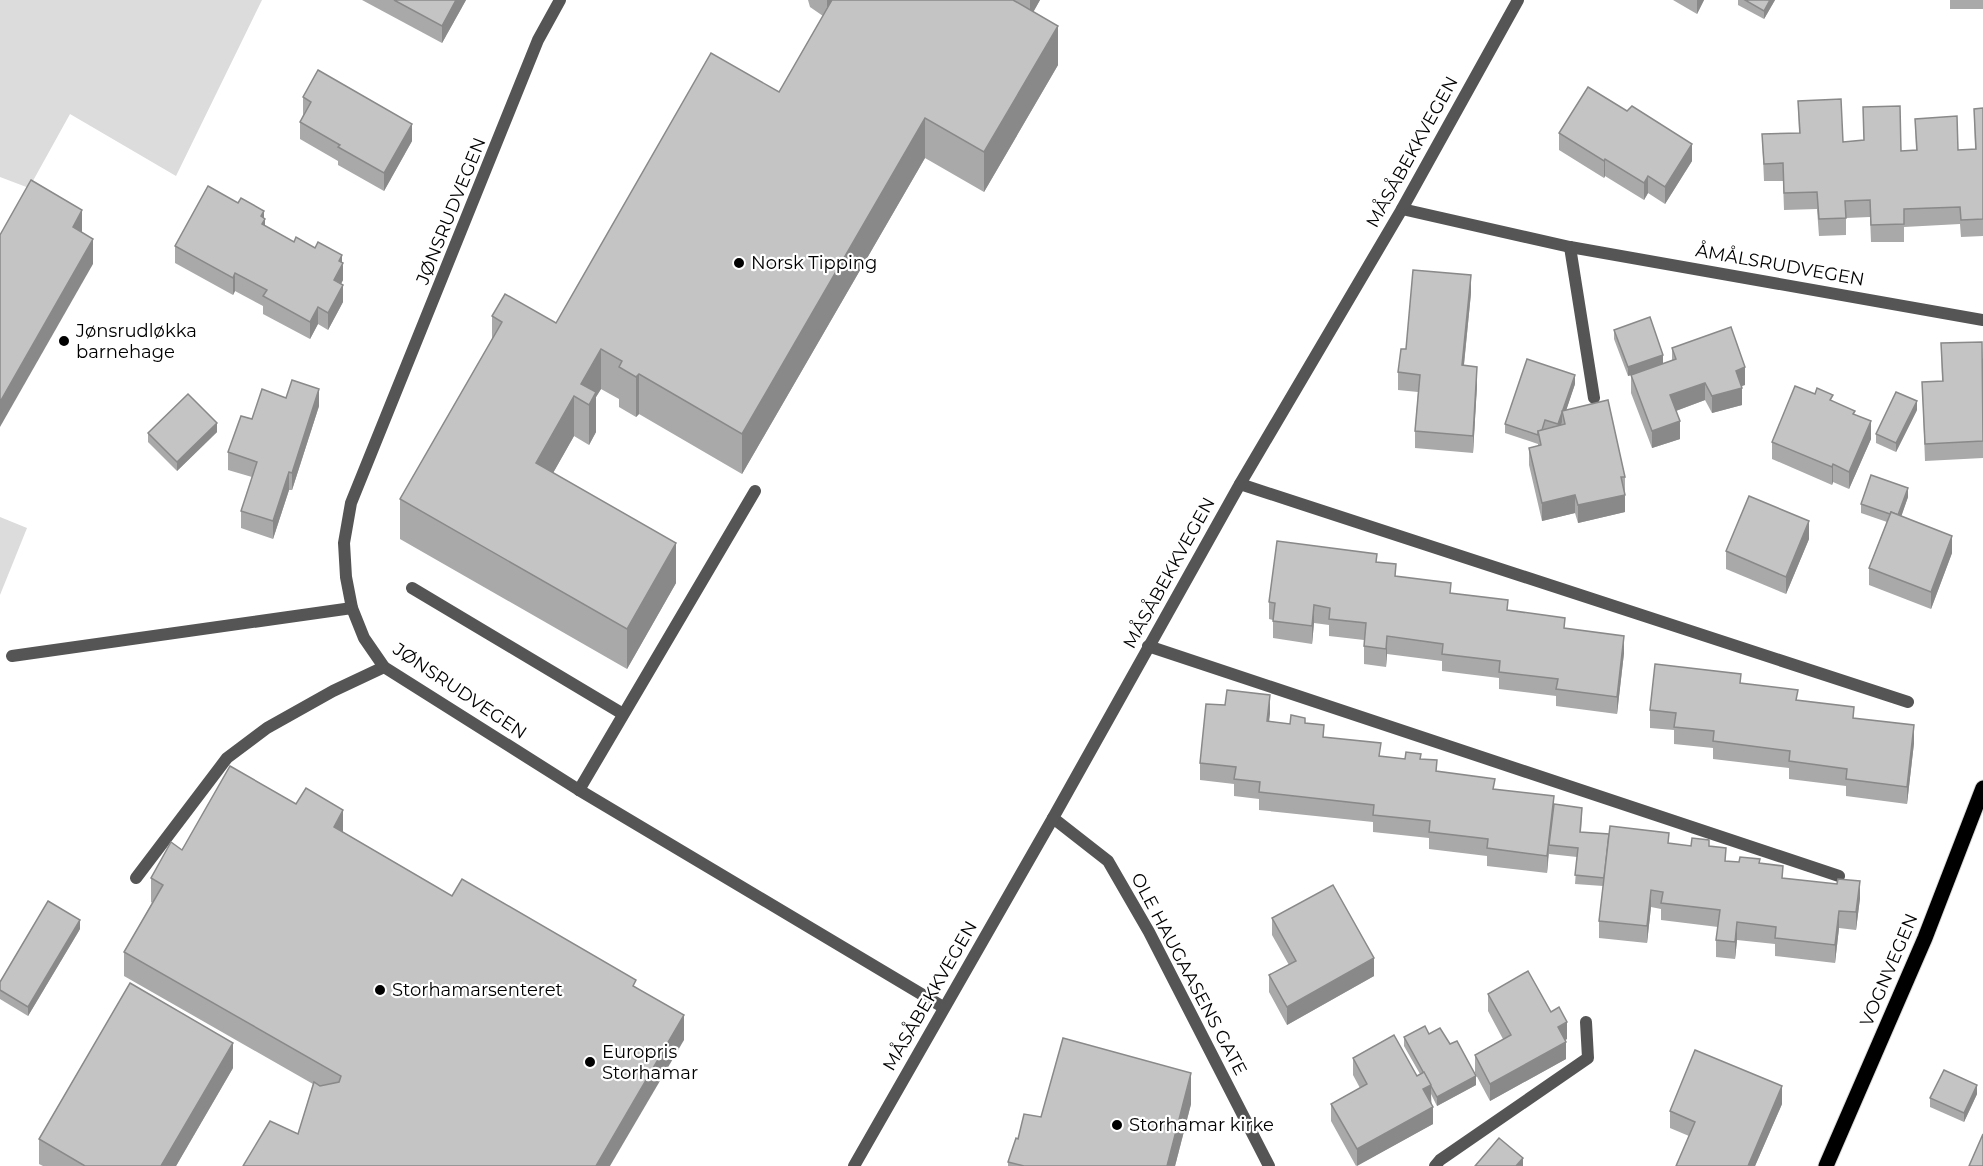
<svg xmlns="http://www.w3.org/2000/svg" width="1983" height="1166" font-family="Montserrat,sans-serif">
	<rect width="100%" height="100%" fill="#fff"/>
	<g fill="#dcdcdc">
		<path d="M0 0H262L176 176 70 114 29 188 0 177Z"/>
		<path d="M0 517 27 528 0 595Z"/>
	</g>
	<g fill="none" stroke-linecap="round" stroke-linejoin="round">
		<defs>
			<path id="primary" d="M1826 1166 1925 938 1983 788"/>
		</defs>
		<use href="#primary" stroke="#dbdbdb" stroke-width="17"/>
		<g stroke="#555" stroke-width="12">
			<path d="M1570 247 1594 398"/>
			<path d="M412 588 623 714"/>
			<path d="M12 656 352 608"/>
			<path d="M579 790 755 491"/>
			<path d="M136 878 227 758 267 728 333 691 384 667"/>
			<path d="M1435 1166 1440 1160 1588 1058 1586 1022"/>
		</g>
		<g stroke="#555" stroke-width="12">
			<path d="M560 0 538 40 351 503 344 543 346 577 352 608 364 638 384 667 579 790 943 1007"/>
			<path d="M1402 209 1570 247 1983 320"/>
			<path d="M1240 484 1908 702"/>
			<path d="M1148 646 1839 876"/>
			<path d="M1053 818 1108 861 1149 932 1269 1166"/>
		</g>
		<path stroke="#555" stroke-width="12" d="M854 1166 1053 818 1240 484 1402 209 1518 0"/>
		<use href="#primary" stroke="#000" stroke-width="15"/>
	</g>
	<g fill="#a9a9a9">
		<path d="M362 0H466L442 43Z"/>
		<path d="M808 0H1040L1033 12 1058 65 984 192 925 158 742 474 639 414 636 417 619 407V399L601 389 596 397V432L589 445 574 436 553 473 676 583 627 669 400 539V499L492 340V316L556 323 779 92 823 16 810 7Z"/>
		<path d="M1673 0H1704L1697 14Z"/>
		<path d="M1738 0H1775L1764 19 1738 5Z"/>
		<rect x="1950" y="0" width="33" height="9"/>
		<path d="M303 97 412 141 384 191 338 165V161L300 139V122L303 115Z"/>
		<path d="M1798 101 1843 142 1864 140 1863 107 1901 151 1916 150 1915 119 1958 150 1975 149 1974 109 1983 108V236L1961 237 1960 224 1904 227V242H1871L1870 217 1846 218V235L1819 236 1817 209 1784 210 1783 181H1764L1762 134 1799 133Z"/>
		<path d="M1559 133 1692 161 1665 204 1648 193 1644 200 1605 176 1604 178 1559 150Z"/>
		<path d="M238 203 264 218 265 226 294 242 342 262 343 280 341 284 343 302 328 330 318 324 310 339 263 314V306L235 291 233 295 175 263V246Z"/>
		<path d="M1471 293 1464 365 1477 385 1473 453 1415 448V431L1418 392 1398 390V372L1406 349Z"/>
		<path d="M1614 330 1663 364 1672 360V348L1745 385 1741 386 1742 405 1712 413 1705 400 1676 411 1680 439 1652 448 1631 393V375L1649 369 1628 376 1614 339Z"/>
		<path d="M1941 343 1983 359V458L1925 461 1922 382 1942 381Z"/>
		<path d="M1575 384 1566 410 1625 477V512L1578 523 1575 513 1542 521 1529 465V448L1538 446V444L1505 433V424Z"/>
		<path d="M286 398 319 406 292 490H289L273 539 241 528V511L252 477 228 470V452L252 419Z"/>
		<path d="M1833 402 1855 415 1871 439 1849 489 1833 482 1832 485 1772 459V442Z"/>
		<path d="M1917 410 1896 452 1876 443V434Z"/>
		<path d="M217 432 177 471 148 442V433Z"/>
		<path d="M1908 497 1901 516 1952 553 1931 609 1869 585V568L1887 522 1861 513V504Z"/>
		<path d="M1809 539 1786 594 1726 569V551Z"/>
		<path d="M1377 562 1396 576 1565 629 1624 653 1617 714 1556 706V696L1499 689V678L1442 671V661L1387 654 1386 667 1364 664V640L1329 636V625L1314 623 1312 644 1273 638V620L1269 619V602Z"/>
		<path d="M1741 683 1854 718 1914 743 1907 804 1846 796V786L1789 779V768L1713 759V748L1674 744V730L1650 728V710Z"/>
		<path d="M1225 705 1270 713 1269 721 1290 724 1305 723 1324 737 1381 756 1405 759H1421L1437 772 1495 790 1554 804 1582 817 1581 832 1691 846H1709L1726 861 1760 863 1783 878 1860 898 1856 930 1839 928 1835 963 1775 956V944L1737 940 1735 959 1716 957V940L1718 927 1661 920V909L1651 907 1647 943 1599 938V921L1603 886 1575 884 1577 857 1549 854 1547 873 1487 866V856L1429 849V838L1373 832V822L1259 810V799L1234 796V784L1200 780V763Z"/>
		<path d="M343 832 452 896 636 987 684 1040 298 1134 313 1084 124 976V952L152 903 151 902V878L182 850Z"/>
		<path d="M1272 918 1374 976 1287 1025 1269 992V975L1289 965 1272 935Z"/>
		<path d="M80 929 28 1016 0 999V982Z"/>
		<path d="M1488 994 1551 1012 1567 1039 1565 1040 1566 1059 1490 1101 1475 1073V1055L1503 1039 1488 1011Z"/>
		<path d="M1429 1034 1450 1044 1476 1085 1437 1106 1431 1094 1433 1124 1356 1166 1331 1121V1104L1360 1088 1353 1075V1058L1417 1076 1420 1074 1404 1046V1037Z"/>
		<path d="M233 1068 176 1166H43L39 1164V1139Z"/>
		<path d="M1977 1094 1964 1122 1930 1107V1098Z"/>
		<path d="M1191 1104 1175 1166H1008V1162L1018 1139 1041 1117Z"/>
		<path d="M1782 1104 1755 1166H1676L1689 1136 1670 1128V1111Z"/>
	</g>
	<g fill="#898989">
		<path d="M456 0H466L442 43V26Z"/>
		<path d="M827 0H845L827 18Z"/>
		<path d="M1030 0H1040L1030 18Z"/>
		<path d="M1697 0H1704L1697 14Z"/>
		<path d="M1770 0H1775L1764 19V11Z"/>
		<path d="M1058 26V65L984 192V152Z"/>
		<path d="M925 118V158L742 474V434Z"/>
		<path d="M412 124V141L384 191V173Z"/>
		<path d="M1692 144V161L1665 204V187Z"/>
		<path d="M1605 159V176L1604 178V161Z"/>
		<path d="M1648 176V193L1644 200V183Z"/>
		<path d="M82 210V234L73 227Z"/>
		<path d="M264 211V221L265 219V236L261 216Z"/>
		<path d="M93 239V264L0 427V402Z"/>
		<path d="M342 255V266L343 263V280L334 297V280L339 261Z"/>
		<path d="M235 273V291L233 295V278Z"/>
		<path d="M1471 275V293L1462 383V365Z"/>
		<path d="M343 285V302L328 330V313Z"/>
		<path d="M318 307V324L310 339V322Z"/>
		<path d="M601 349V389L596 397V432L589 445V405L581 384Z"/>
		<path d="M1663 355V364L1628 376V367Z"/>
		<path d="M1477 367V385L1473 453V436Z"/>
		<path d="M1745 367V385L1736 388V371Z"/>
		<path d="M639 374V414L636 417V377Z"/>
		<path d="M1575 375V384L1564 417 1562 412Z"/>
		<path d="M1705 383V400L1670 413V395Z"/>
		<path d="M1742 388V405L1712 413V396Z"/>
		<path d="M319 389V406L292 490V473Z"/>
		<path d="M574 396V436L536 503V463Z"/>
		<path d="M1917 401V410L1896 452V443Z"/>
		<path d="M1562 413V422L1558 433V424Z"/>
		<path d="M1680 421V439L1652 448V431Z"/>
		<path d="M1871 421V439L1849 489V472Z"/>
		<path d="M217 423V432L177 471V462Z"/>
		<path d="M1833 464V482L1832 485V467Z"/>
		<path d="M289 472V490L273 539V521Z"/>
		<path d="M1908 488V497L1898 526V517Z"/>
		<path d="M1575 495V513L1542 521V503Z"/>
		<path d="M1625 495V512L1578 523V505Z"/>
		<path d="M1809 521V539L1786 594V577Z"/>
		<path d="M1952 536V553L1931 609V592Z"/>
		<path d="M676 543V583L627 669V629Z"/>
		<path d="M1314 605V623L1312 644V626Z"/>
		<path d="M1387 636V654L1386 667V649Z"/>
		<path d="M1624 636V653L1617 714V697Z"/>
		<path d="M1270 695V713L1267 738V721Z"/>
		<path d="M1914 725V743L1907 804V787Z"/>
		<path d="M1554 796V813L1549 845 1547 873V856Z"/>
		<path d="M343 810V835L334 827Z"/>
		<path d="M1860 881V898L1856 930V912Z"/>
		<path d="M1651 890V907L1647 943V926Z"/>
		<path d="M1839 911V928L1835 963V945Z"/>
		<path d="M80 920V929L28 1016V1007Z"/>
		<path d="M1737 922V940L1735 959V942Z"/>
		<path d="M1374 958V976L1287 1025V1007Z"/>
		<path d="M684 1015V1040L610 1166H596Z"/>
		<path d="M1567 1022V1039L1558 1044V1027Z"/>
		<path d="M1566 1042V1059L1490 1101V1084Z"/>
		<path d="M233 1043V1068L176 1166H161Z"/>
		<path d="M1191 1073V1104L1175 1166H1167Z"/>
		<path d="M1476 1076V1085L1437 1106V1097Z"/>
		<path d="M1431 1085V1102L1423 1089Z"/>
		<path d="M1977 1085V1094L1964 1122V1113Z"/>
		<path d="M1782 1086V1104L1755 1166H1748Z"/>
		<path d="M1433 1107V1124L1357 1166V1149Z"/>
		<path d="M1523 1158V1166H1516Z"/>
	</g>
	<g fill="#c4c4c4" stroke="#898989" stroke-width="1.5">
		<path d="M394 0H456L442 26Z"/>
		<path d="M832 0H1013L1058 26 984 152 925 118 742 434 639 374 636 377 619 367 622 361 601 349 581 384 596 392 589 405 574 396 536 463 676 543 627 629 400 499 502 322 492 316 505 294 556 323 711 53 779 92Z"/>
		<path d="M1745 0H1770L1764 11Z"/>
		<path d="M318 70 412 124 384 173 338 147 340 145 300 122 311 102 303 97Z"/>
		<path d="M1588 87 1627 111 1632 106 1692 144 1665 187 1648 176 1644 183 1605 159 1604 161 1559 133Z"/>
		<path d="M1841 99 1843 142 1864 140 1863 107 1900 106 1901 151 1917 150 1915 119 1957 116 1958 150 1976 149 1974 109 1983 108V219L1961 220 1960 207 1904 209V224L1871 225 1870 200 1845 201 1846 218 1819 219 1817 192 1784 193 1783 163 1764 164 1762 134 1800 133 1798 101Z"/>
		<path d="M31 180 82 210 73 227 93 239 0 402V235Z"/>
		<path d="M208 186 238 203 241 198 264 211 261 216 265 219 262 224 294 242 296 237 315 248 318 242 342 255 339 261 343 263 334 280 343 285 328 313 318 307 310 322 263 296 267 290 235 273 233 278 175 246Z"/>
		<path d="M1413 270 1471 275 1462 365 1477 367 1473 436 1415 431 1420 375 1398 372 1401 349H1406Z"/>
		<path d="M1650 317 1663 355 1628 367 1614 330Z"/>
		<path d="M1731 327 1745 367 1736 371 1742 388 1712 396 1705 383 1670 395 1680 421 1652 431 1631 375 1676 359 1672 348Z"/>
		<path d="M1982 342 1983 441 1925 444 1922 382 1943 381 1941 343Z"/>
		<path d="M1527 359 1575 375 1558 424 1545 420 1542 430 1538 431V435L1505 424Z"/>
		<path d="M292 380 319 389 292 473 289 472 273 521 241 511 257 462 228 452 241 416 252 419 262 389 286 398Z"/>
		<path d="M1795 386 1815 394 1817 388 1833 395 1830 400 1855 411 1853 414 1871 421 1849 472 1833 464 1832 467 1772 442Z"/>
		<path d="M1896 392 1917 401 1896 443 1876 434Z"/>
		<path d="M188 394 217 423 177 462 148 433Z"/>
		<path d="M1608 400 1625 477H1621L1625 495 1578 505 1575 495 1542 503 1529 448 1541 445 1538 431 1565 424 1562 411Z"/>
		<path d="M1871 475 1908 488 1898 515 1891 512 1890 514 1861 504Z"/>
		<path d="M1749 496 1809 521 1786 577 1726 551Z"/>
		<path d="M1891 512 1952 536 1931 592 1869 568Z"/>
		<path d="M1277 541 1377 554 1376 562 1396 564 1395 576 1451 583 1450 593 1508 600 1507 610 1565 618 1564 628 1624 636 1617 697 1556 689 1558 679 1499 672 1500 661 1442 654 1443 644 1387 636 1386 649 1364 646 1366 623 1329 619 1330 608 1314 605 1312 626 1273 621 1275 603 1269 602Z"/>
		<path d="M1655 664 1741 674 1740 683 1798 690 1796 700 1854 707 1853 718 1914 725 1907 787 1846 779 1847 769 1789 761 1790 751 1713 741 1714 731 1674 727 1676 713 1650 710Z"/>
		<path d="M1227 690 1270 695 1267 721 1290 724 1291 715 1305 718V723L1324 725 1323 737 1381 743 1379 756 1405 759 1406 752 1421 754 1420 759 1437 760 1436 771 1495 779 1493 789 1554 796 1547 856 1487 848 1488 839 1429 832 1430 821 1373 815 1374 805 1259 792 1260 782 1234 779 1236 767 1200 763 1206 704 1225 705Z"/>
		<path d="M230 766 296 804 306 788 343 810 334 827 452 896 462 879 636 980 633 986 684 1015 596 1166H243L270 1121 298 1134 314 1082 320 1086 339 1082 341 1076 124 952 163 885 151 878 171 842 182 850Z"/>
		<path d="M1554 804 1582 808 1580 832 1609 834 1604 878 1575 875 1578 848 1549 845Z"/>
		<path d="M1610 826 1669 833 1668 843 1691 846 1692 838 1709 840V846L1726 848 1725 861 1739 862 1740 857 1760 859 1759 863 1783 866 1782 878 1837 884 1838 879 1860 881 1856 912 1839 911 1835 945 1775 938 1776 927 1737 922 1735 942 1716 940 1720 910 1661 903 1663 892 1651 890 1647 926 1599 921Z"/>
		<path d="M1333 885 1374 958 1287 1007 1269 975 1296 961 1272 918Z"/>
		<path d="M48 901 80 920 28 1007 0 990V982Z"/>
		<path d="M1528 971 1551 1012 1559 1007 1567 1022 1558 1027 1566 1042 1490 1084 1475 1055 1511 1035 1488 994Z"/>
		<path d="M130 983 233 1043 161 1166H85L39 1139Z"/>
		<path d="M1425 1026 1429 1034 1440 1028 1450 1044 1457 1041 1476 1076 1437 1097 1404 1037Z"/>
		<path d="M1394 1035 1417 1076 1424 1072 1431 1085 1423 1089 1433 1107 1357 1149 1331 1104 1367 1084 1353 1058Z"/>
		<path d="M1063 1038 1191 1073 1167 1166H1024L1008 1162 1016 1138 1018 1139 1024 1114 1041 1117Z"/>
		<path d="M1695 1050 1782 1086 1748 1166H1676L1695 1122 1670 1111Z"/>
		<path d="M1944 1070 1977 1085 1964 1113 1930 1098Z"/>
		<path d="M1983 1134V1166H1969Z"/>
		<path d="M1499 1138 1523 1158 1516 1166H1475Z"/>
	</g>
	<g fill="#000" stroke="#fff" stroke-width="2">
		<circle cx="739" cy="263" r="6"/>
		<circle cx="64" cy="341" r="6"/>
		<circle cx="380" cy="990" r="6"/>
		<circle cx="590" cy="1062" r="6"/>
		<circle cx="1117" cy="1125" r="6"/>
	</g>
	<g text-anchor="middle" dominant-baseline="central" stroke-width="4.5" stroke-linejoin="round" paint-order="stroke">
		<g font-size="18" fill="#000" stroke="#fff">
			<text transform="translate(1412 152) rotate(-61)">MÅSÅBEKKVEGEN</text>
			<text transform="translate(451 211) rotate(-68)">JØNSRUDVEGEN</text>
			<text transform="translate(1780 265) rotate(10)">ÅMÅLSRUDVEGEN</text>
			<text transform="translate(1169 573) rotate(-61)">MÅSÅBEKKVEGEN</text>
			<text transform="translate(460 691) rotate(34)">JØNSRUDVEGEN</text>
			<text transform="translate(1889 970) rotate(-67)">VOGNVEGEN</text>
			<text transform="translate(1189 974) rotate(62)">OLE HAUGAASENS GATE</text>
			<text transform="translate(930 996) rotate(-60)">MÅSÅBEKKVEGEN</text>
		</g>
		<g font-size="18" fill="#000" stroke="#fff" text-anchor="start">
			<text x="751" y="263">Norsk Tipping</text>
			<text x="76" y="331">Jønsrudløkka<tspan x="76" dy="21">barnehage</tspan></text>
			<text x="392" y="990">Storhamarsenteret</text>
			<text x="602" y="1052">Europris<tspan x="602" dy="21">Storhamar</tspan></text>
			<text x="1129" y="1125">Storhamar kirke</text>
		</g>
	</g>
</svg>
